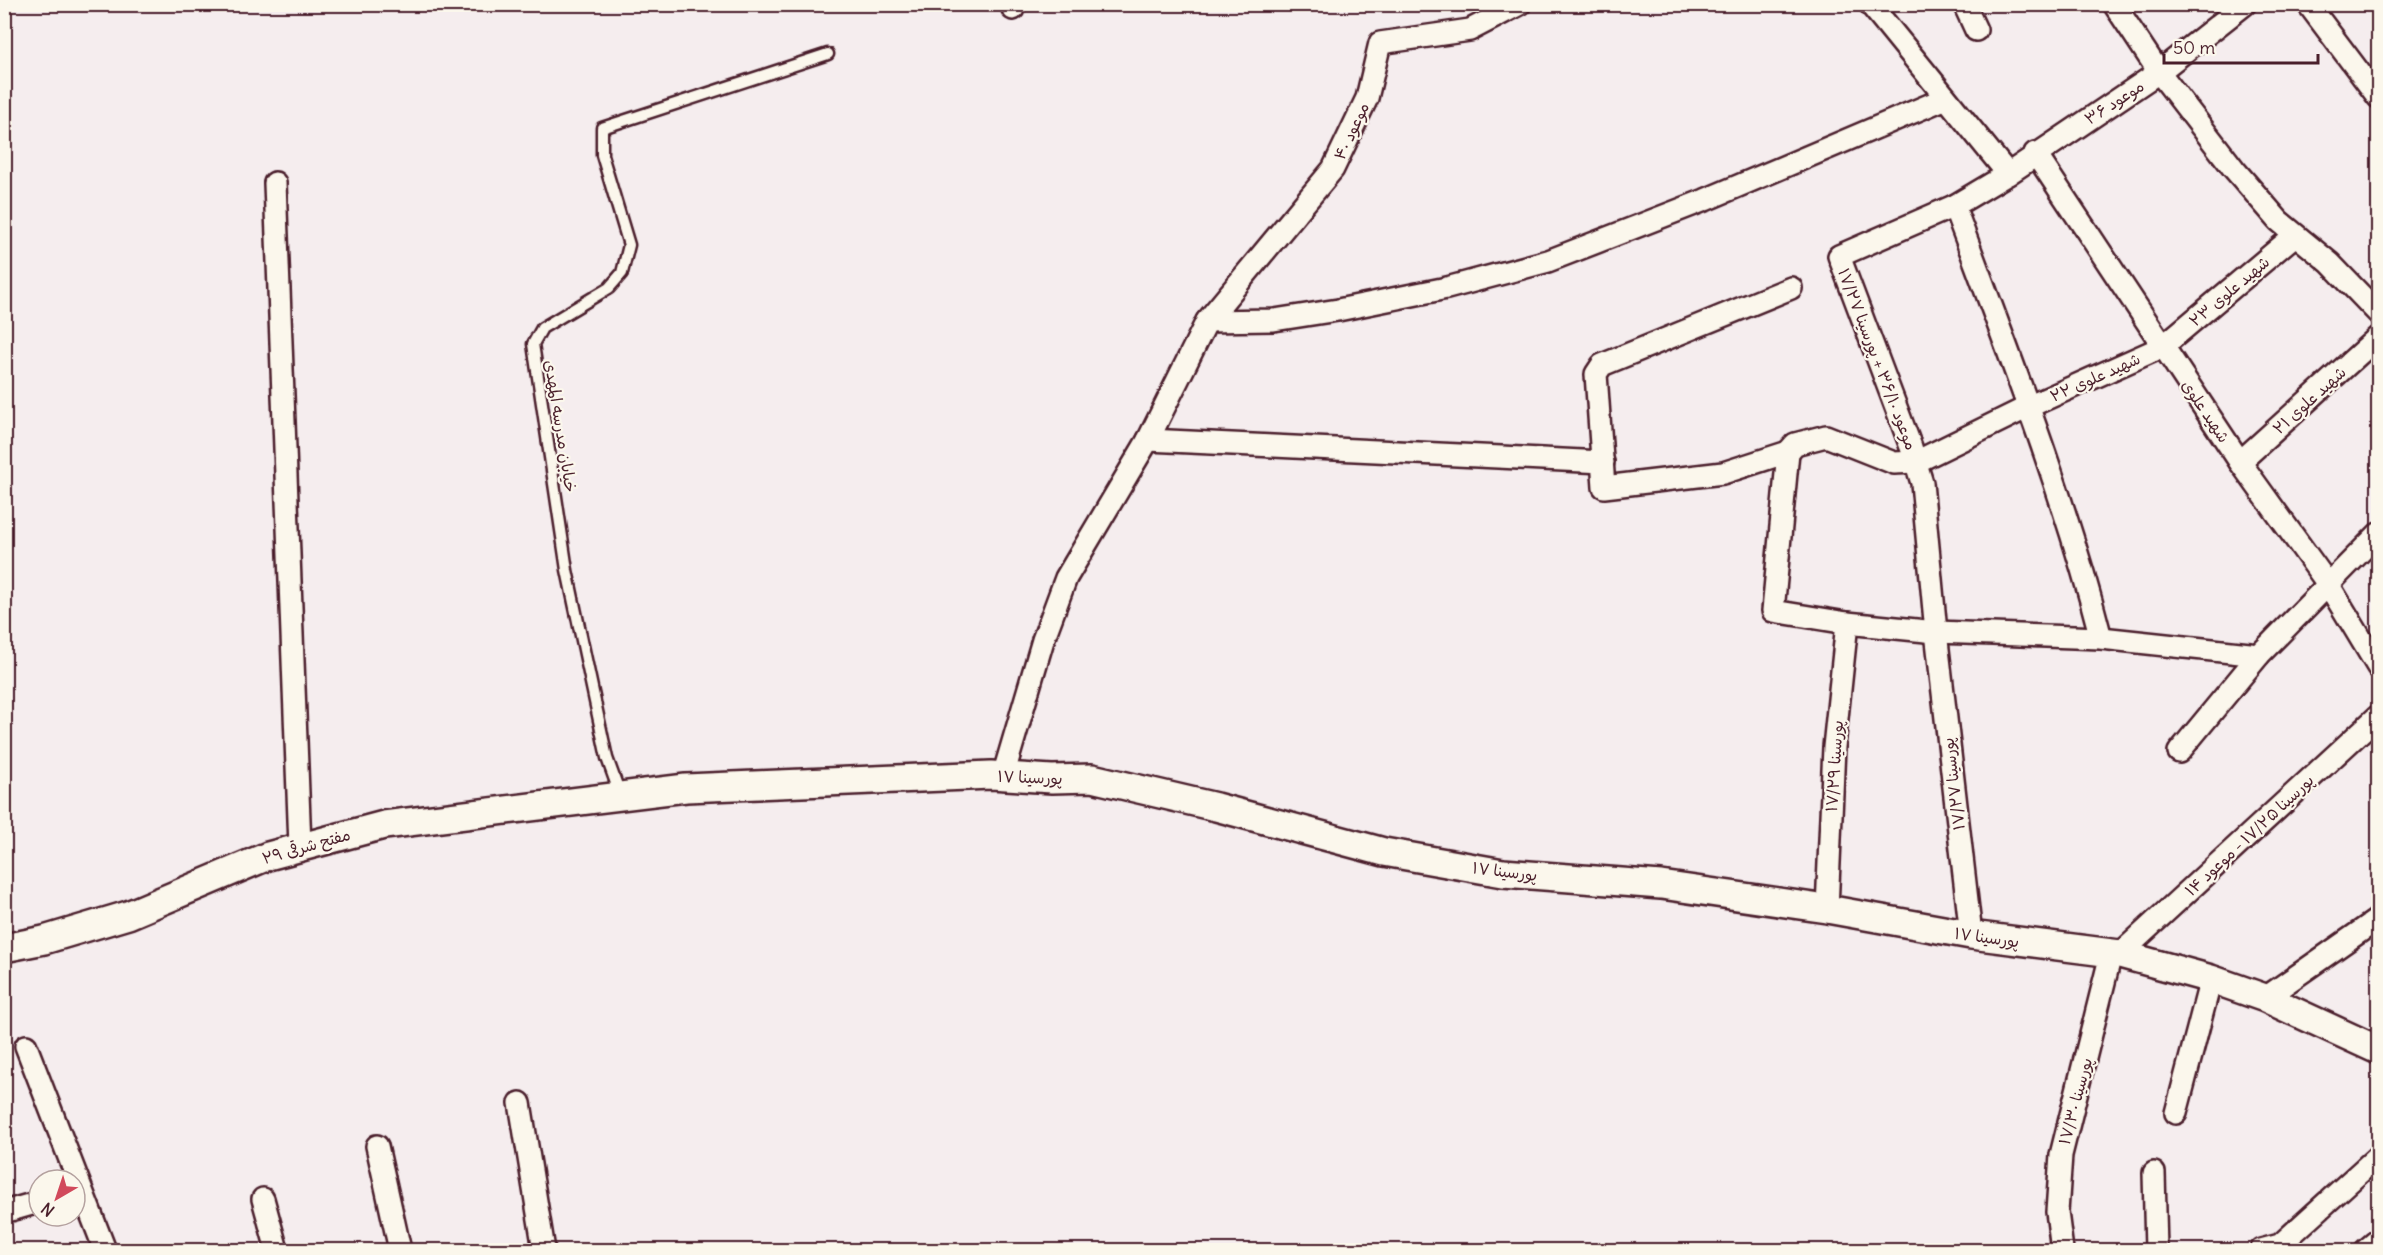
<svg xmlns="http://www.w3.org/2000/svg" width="2383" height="1255" font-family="Delius,'Playpen Sans Arabic',sans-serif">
	<rect width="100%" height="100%" fill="#f5edee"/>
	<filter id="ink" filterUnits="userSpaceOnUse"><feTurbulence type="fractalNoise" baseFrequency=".0167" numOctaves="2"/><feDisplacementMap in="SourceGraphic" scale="12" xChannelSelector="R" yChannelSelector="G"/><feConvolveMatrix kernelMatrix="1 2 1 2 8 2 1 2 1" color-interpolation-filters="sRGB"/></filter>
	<g filter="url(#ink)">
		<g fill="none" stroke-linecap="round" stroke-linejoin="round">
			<defs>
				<path id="service" d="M620 794 607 758 567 570 533 344 542 328 609 288 622 273 629 245 602 155V128L828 54"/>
				<g id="minor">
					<path d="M1012 4 1013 9"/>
					<path d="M1870 4 2008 174"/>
					<path d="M1964 4 1976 30"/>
					<path d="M2114 4 2159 72 2234 169 2279 221 2330 263 2378 313"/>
					<path d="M2308 4 2378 97"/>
					<path d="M2035 153 2240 462 2328 584 2378 667"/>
					<path d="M275 183 300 846"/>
					<path d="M1954 206C2007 349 2063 490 2101 638"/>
					<path d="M1791 288 1602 365 1596 374 1604 487 1723 473 1788 452 1773 611 1847 623 1936 632 2101 638 2259 655 2378 534"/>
					<path d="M1207 321 1274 320 1338 310 1447 288 1548 261 1705 200 1946 98"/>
					<path d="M1148 440 1603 462"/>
					<path d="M1788 452 1795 444 1826 436 1894 463 1916 462 2028 407 2162 347 2295 235"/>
					<path d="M2240 462 2378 337"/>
					<path d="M2179 752 2259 655"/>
					<path d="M1003 776 1043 640 1066 578 1148 440 1207 321 1333 169 1367 98 1380 43 1470 30 1520 4"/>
					<path d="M1827 909 1834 747 1847 623"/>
					<path d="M1971 935 1936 632 1922 483 1911 447 1839 256 1954 206 2008 174 2159 72 2245 4"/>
					<path d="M2120 954 2378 716"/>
					<path d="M2265 998 2378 919"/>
					<path d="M26 1046 105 1250"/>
					<path d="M520 1103 544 1250"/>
					<path d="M2176 1113 2211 979"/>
					<path d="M377 1146 400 1250"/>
					<path d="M2154 1173 2156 1250"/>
					<path d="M263 1199 277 1250"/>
					<path d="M4 1212 39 1202"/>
					<path d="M2062 1250 2057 1212 2061 1155 2111 954"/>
					<path d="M2261 1250 2280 1245 2378 1156"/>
					<path d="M2366 1250 2378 1240"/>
				</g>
				<path id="tertiary" d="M4 948 44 940 128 915 268 856 384 825 686 788 991 775 1052 779 1092 778 1216 807 1384 852 1503 873 1661 885 1827 909 1971 935 2120 954 2211 979 2265 998 2378 1050"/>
			</defs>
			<use href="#service" stroke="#4a1f2b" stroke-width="15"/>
			<use href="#minor" stroke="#4a1f2b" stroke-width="26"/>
			<use href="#tertiary" stroke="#4a1f2b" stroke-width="32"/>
			<use href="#service" stroke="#fbf7ec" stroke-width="10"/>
			<use href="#minor" stroke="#fbf7ec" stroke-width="21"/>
			<use href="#tertiary" stroke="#fbf7ec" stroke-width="27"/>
		</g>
	</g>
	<g text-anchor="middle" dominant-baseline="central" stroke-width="4.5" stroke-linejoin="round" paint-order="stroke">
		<g font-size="16" fill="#4a1f2b" stroke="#fbf7ec">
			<text transform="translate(2114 102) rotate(-33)">موعود ۳۶</text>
			<text transform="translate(1351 131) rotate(-65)">موعود ۴۰</text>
			<text transform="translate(2229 291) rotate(-40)">شهید علوی ۲۳</text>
			<text transform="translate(1878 359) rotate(69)">موعود ۳۶/۱۰ + پورسینا ۱۷/۲۷</text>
			<text transform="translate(2095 377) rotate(-24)">شهید علوی ۲۲</text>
			<text transform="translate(2309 400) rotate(-42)">شهید علوی ۲۱</text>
			<text transform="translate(2206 411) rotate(56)">شهید علوی</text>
			<text transform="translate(561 426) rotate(81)">خیابان مدرسه المهدی</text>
			<text transform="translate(1834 766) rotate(-86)">پورسینا ۱۷/۲۹</text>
			<text transform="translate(1030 777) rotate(2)">پورسینا ۱۷</text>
			<text transform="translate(1953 784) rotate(-97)">پورسینا ۱۷/۲۷</text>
			<text transform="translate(2249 835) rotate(-43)">پورسینا ۱۷/۲۵ - موعود ۱۴</text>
			<text transform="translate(306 846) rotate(-16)">مفتح شرقی ۲۹</text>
			<text transform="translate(1505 871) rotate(7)">پورسینا ۱۷</text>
			<text transform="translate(1987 937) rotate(8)">پورسینا ۱۷</text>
			<text transform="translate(2075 1101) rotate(-75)">پورسینا ۱۷/۳۰</text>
		</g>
	</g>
	<rect width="2383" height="1255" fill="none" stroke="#fbf7ec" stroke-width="24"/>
	<rect x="12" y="12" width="2359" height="1231" fill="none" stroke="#4a1f2b" stroke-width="2" filter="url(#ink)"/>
	<g transform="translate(57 1198) rotate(219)"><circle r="28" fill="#fbf7ec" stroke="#b4a19f" stroke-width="1.5"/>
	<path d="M0-4.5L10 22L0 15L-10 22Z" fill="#d1495b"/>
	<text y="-9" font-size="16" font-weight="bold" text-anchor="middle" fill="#4a1f2b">N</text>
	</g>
	<path d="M2164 54v9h154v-9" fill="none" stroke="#4a1f2b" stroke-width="3"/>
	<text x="2173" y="54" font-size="18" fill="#4a1f2b" stroke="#fbf7ec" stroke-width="4.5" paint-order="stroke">50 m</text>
</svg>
